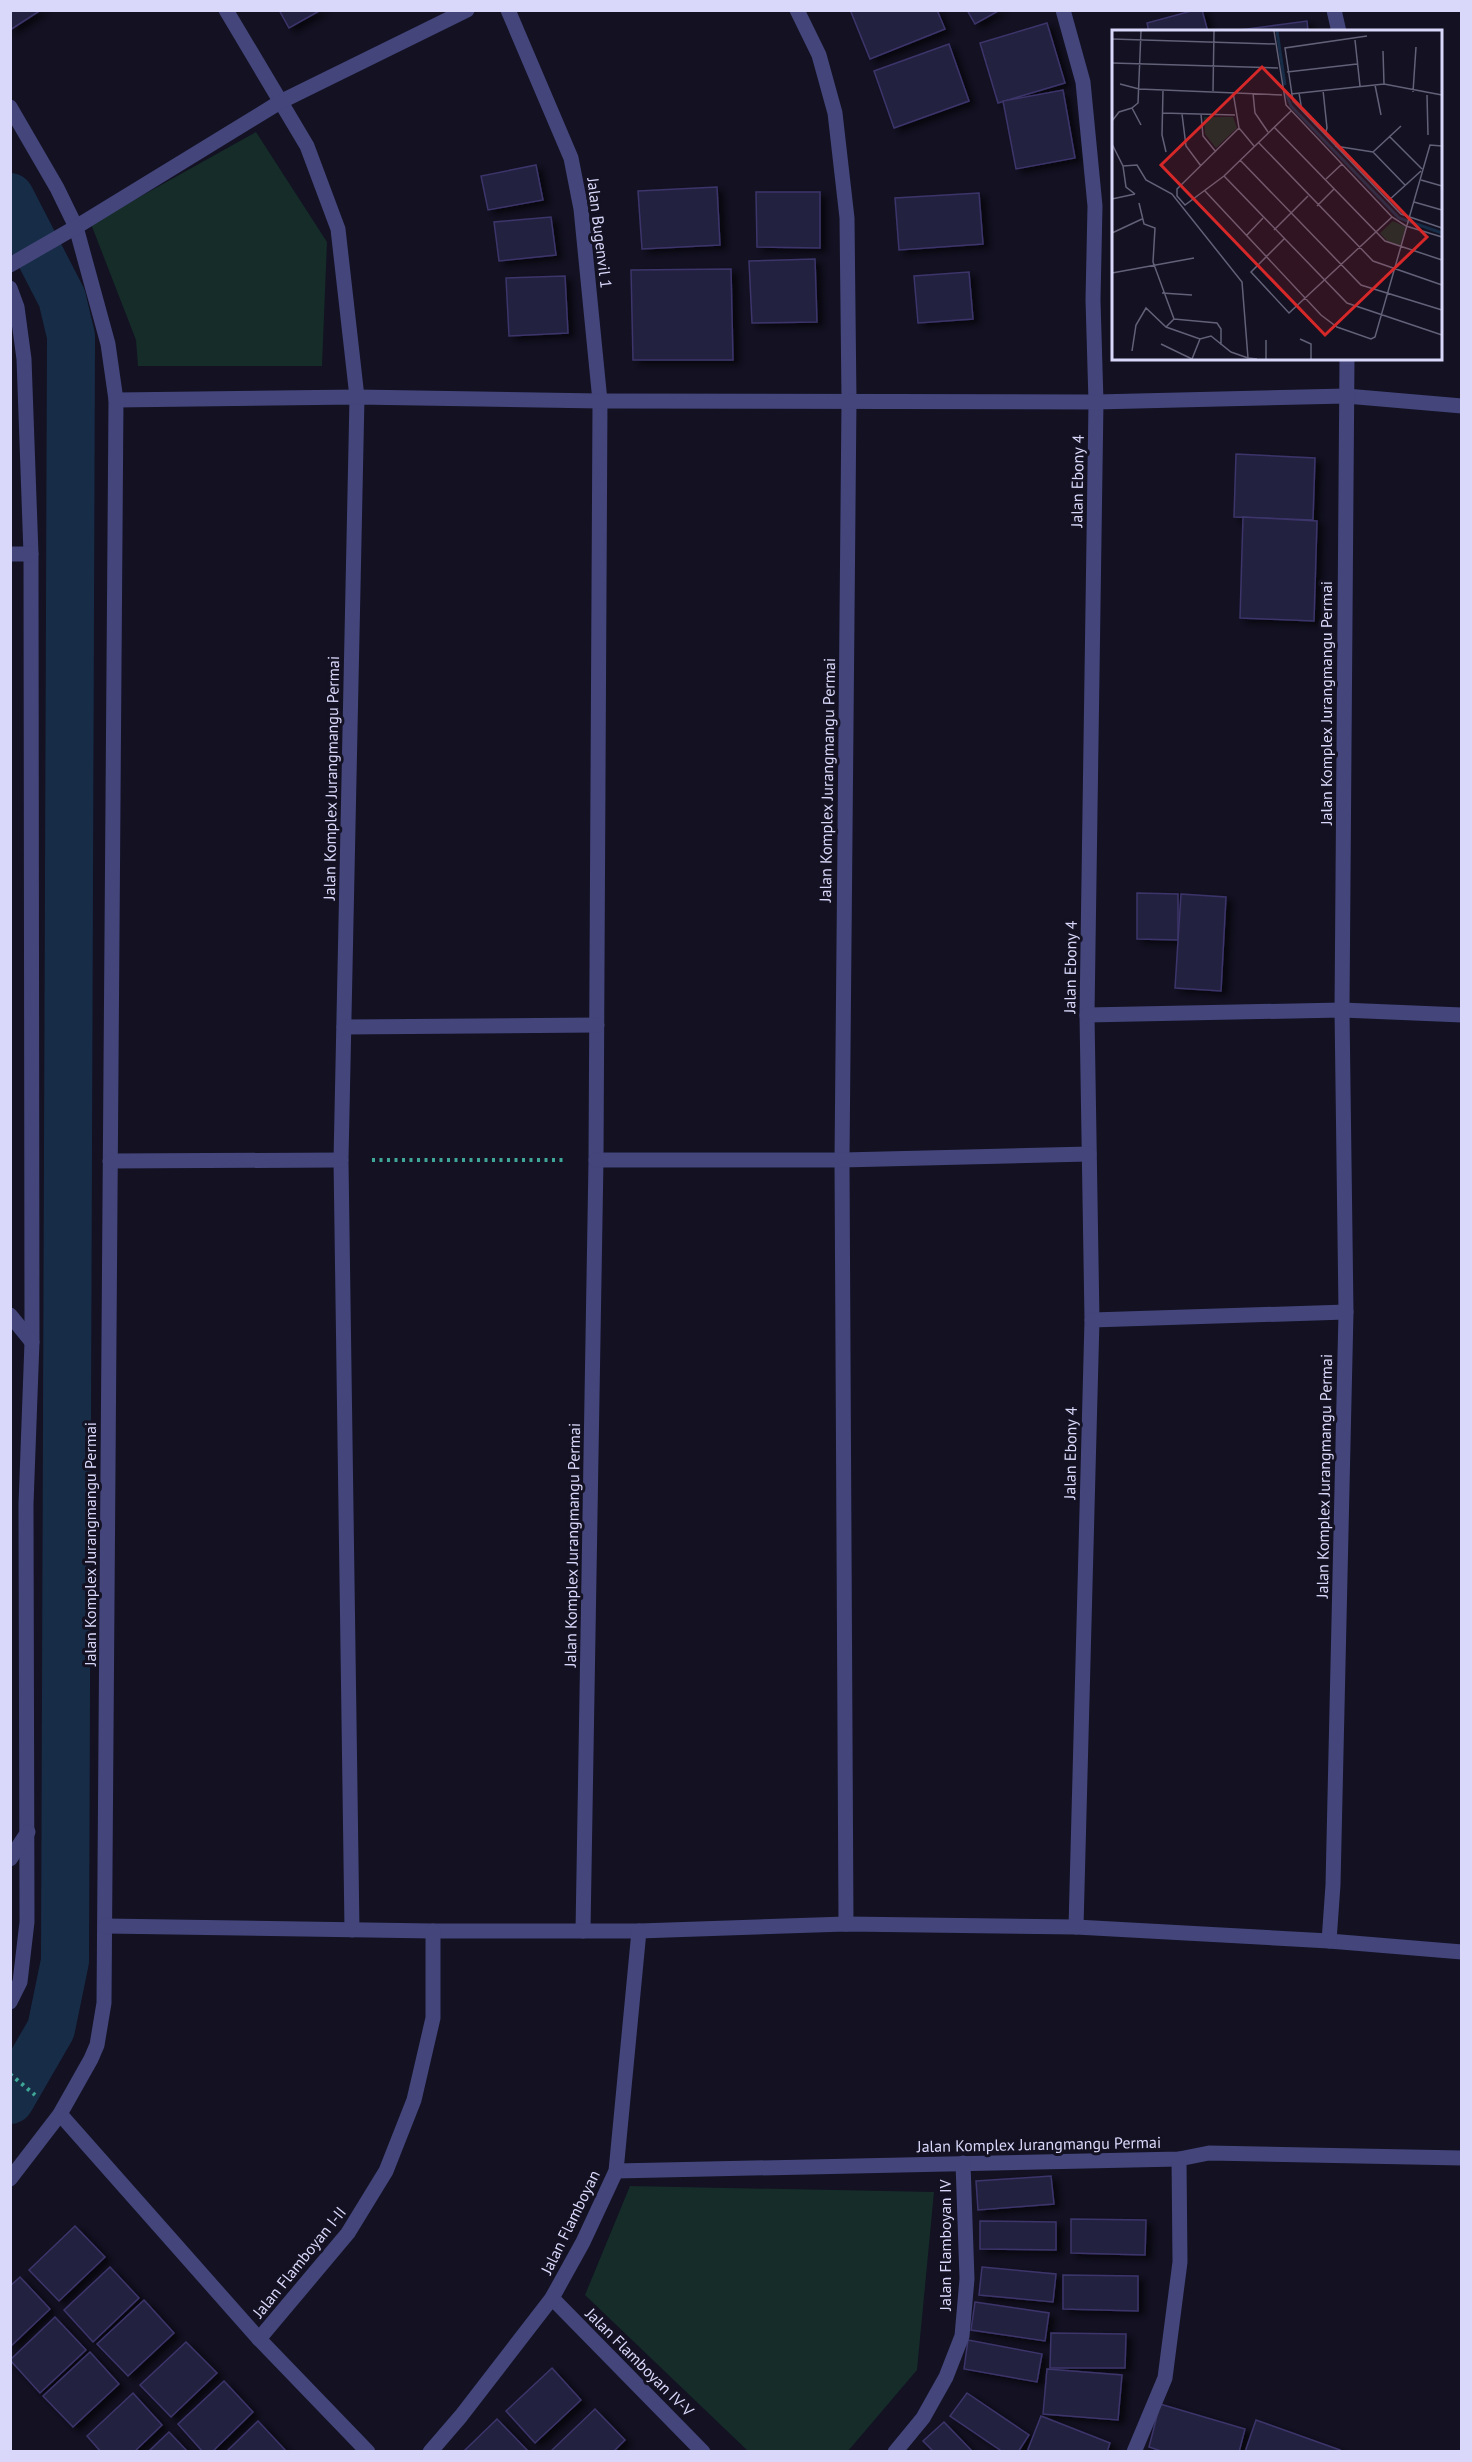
<svg xmlns="http://www.w3.org/2000/svg" width="1472" height="2462" font-family="'PT Sans',sans-serif">
	<defs>
		<filter id="shadow"><feDropShadow dx="6" dy="4" stdDeviation="3" flood-color="#0009"/></filter>
	</defs>
	<rect width="100%" height="100%" fill="#131122"/>
	<g fill="#152c29">
		<path d="M256 132 327 242 322 366H138L136 340 91 224Z"/>
		<path d="M630 2186 934 2192 917 2370 848 2451H748L585 2295Z"/>
	</g>
	<g fill="none" stroke-linecap="round" stroke-linejoin="round">
		<path stroke="#172d47" stroke-width="48" d="M10 197 62 298 71 336 65 1961 51 2029 10 2100"/>
	</g>
	<g fill="#242041" stroke="#3b356a" stroke-width="1.5" filter="url(#shadow)">
		<path d="M10 10H41L10 30Z"/>
		<path d="M279 10H321L289 28Z"/>
		<path d="M854 10H937L945 29 870 59 851 12Z"/>
		<path d="M967 10H1000L975 24Z"/>
		<path d="M1195 10H1202L1208 32H1149L1147 23Z"/>
		<path d="M1307 21 1308 32H1240V30Z"/>
		<path d="M1047 23 1065 83 998 103 980 43Z"/>
		<path d="M949 44 969 101 894 128 874 71Z"/>
		<path d="M1063 90 1075 158 1016 169 1003 101Z"/>
		<path d="M536 165 543 200 488 210 481 176Z"/>
		<path d="M717 187 720 245 642 249 638 191Z"/>
		<path d="M756 192H820V248L757 247Z"/>
		<path d="M979 193 983 244 899 250 895 198Z"/>
		<path d="M551 217 556 255 499 261 494 222Z"/>
		<path d="M815 259 817 322 752 323 749 261Z"/>
		<path d="M731 269 733 360H633L631 270Z"/>
		<path d="M969 272 973 319 918 323 914 276Z"/>
		<path d="M565 276 568 333 509 336 506 278Z"/>
		<path d="M1236 454 1315 458 1313 520 1234 517Z"/>
		<path d="M1243 517 1317 521 1314 621 1240 618Z"/>
		<path d="M1137 893 1178 894V940L1137 939Z"/>
		<path d="M1181 894 1226 897 1221 991 1175 988Z"/>
		<path d="M1051 2176 1054 2204 978 2210 976 2181Z"/>
		<path d="M1071 2219 1146 2220 1145 2255 1071 2253Z"/>
		<path d="M980 2221 1056 2222V2250L980 2249Z"/>
		<path d="M75 2226 105 2257 59 2301 29 2270Z"/>
		<path d="M110 2267 139 2298 93 2342 64 2310Z"/>
		<path d="M982 2267 1056 2274 1053 2302 979 2295Z"/>
		<path d="M1063 2275 1138 2276V2311L1063 2309Z"/>
		<path d="M20 2277 50 2309 10 2347V2286Z"/>
		<path d="M144 2300 174 2333 128 2376 97 2344Z"/>
		<path d="M975 2302 1049 2313 1045 2341 971 2330Z"/>
		<path d="M55 2317 86 2350 40 2393 10 2360Z"/>
		<path d="M1051 2333 1126 2334 1125 2368H1050Z"/>
		<path d="M968 2340 1042 2354 1037 2382 964 2369Z"/>
		<path d="M186 2342 217 2373 171 2417 140 2385Z"/>
		<path d="M90 2352 119 2384 73 2427 43 2396Z"/>
		<path d="M552 2368 581 2400 535 2443 506 2411Z"/>
		<path d="M1047 2369 1122 2375 1118 2420 1043 2414Z"/>
		<path d="M224 2381 253 2412 212 2452H203L178 2424Z"/>
		<path d="M133 2393 162 2425 134 2452H101L87 2436Z"/>
		<path d="M967 2393 1029 2435 1018 2452H1003L950 2416Z"/>
		<path d="M1160 2404 1245 2429 1239 2452H1164L1149 2447Z"/>
		<path d="M595 2409 625 2440 613 2452H550Z"/>
		<path d="M1041 2416 1110 2443 1107 2452H1027Z"/>
		<path d="M497 2419 528 2451 463 2452Z"/>
		<path d="M1256 2420 1340 2450 1339 2452H1245Z"/>
		<path d="M258 2421 287 2452H226Z"/>
		<path d="M944 2422 973 2452H934L923 2441Z"/>
		<path d="M169 2432 188 2452H148Z"/>
	</g>
	<g fill="none" stroke-linecap="round" stroke-linejoin="round">
		<g stroke="#3fa797" stroke-width="4" stroke-dasharray="3 4.5" stroke-linecap="butt">
			<path d="M372 1160H565"/>
			<path d="M10 2074 35 2095"/>
		</g>
		<g stroke="#43457b" stroke-width="15">
			<path d="M226 10 307 146 338 229 357 397 341 1160 352 1930"/>
			<path d="M508 10 571 158 581 209 600 401 596 1160 583 1931"/>
			<path d="M797 10 819 55 835 113 847 218 849 400 842 1160 846 1924"/>
			<path d="M1063 10 1083 82 1095 206 1093 300 1096 402 1087 1015 1092 1320 1076 1927"/>
			<path d="M1334 10 1339 32"/>
			<path d="M10 107 57 188 76 227 108 344 116 400 104 2003 97 2045 91 2059 60 2114 10 2179"/>
			<path d="M10 265 76 227 280 102 467 10"/>
			<path d="M10 288 17 307 24 359 31 554 32 1342 26 1504 27 1922 20 1982 10 2002"/>
			<path d="M116 400 357 397 600 401 1096 402 1346 396 1462 406"/>
			<path d="M10 554H31"/>
			<path d="M1087 1015 1342 1010 1462 1015"/>
			<path d="M344 1027 597 1025"/>
			<path d="M596 1160H842L1089 1154"/>
			<path d="M110 1161 341 1160"/>
			<path d="M10 1315 32 1342"/>
			<path d="M1092 1320 1346 1312"/>
			<path d="M10 1859 28 1832"/>
			<path d="M105 1926 433 1931H639L846 1924 1076 1927 1329 1941 1462 1952"/>
			<path d="M1329 1941 1333 1885 1346 1312 1342 1010 1347 358"/>
			<path d="M60 2114 259 2339 368 2452"/>
			<path d="M616 2171 1179 2159 1209 2153 1462 2158"/>
			<path d="M552 2298 703 2452"/>
			<path d="M259 2339 348 2233 386 2171 414 2100 433 2018V1931"/>
			<path d="M430 2452 461 2416 552 2298 583 2242 616 2171 639 1931"/>
			<path d="M895 2452 923 2418 946 2377 962 2336 967 2279 963 2163"/>
			<path d="M1134 2452 1165 2378 1180 2262 1179 2159"/>
		</g>
	</g>
	<g text-anchor="middle" dominant-baseline="central" stroke-width="6" stroke-linejoin="round" paint-order="stroke">
		<g font-size="16" fill="#d9d8fa" stroke="#131122">
			<text transform="translate(600 233) rotate(83)">Jalan Bugenvil 1</text>
			<text transform="translate(1077 481) rotate(-89)">Jalan Ebony 4</text>
			<text transform="translate(1326 703) rotate(-90)">Jalan Komplex Jurangmangu Permai</text>
			<text transform="translate(331 778) rotate(-89)">Jalan Komplex Jurangmangu Permai</text>
			<text transform="translate(827 780) rotate(-89)">Jalan Komplex Jurangmangu Permai</text>
			<text transform="translate(1070 967) rotate(-89)">Jalan Ebony 4</text>
			<text transform="translate(1070 1453) rotate(-89)">Jalan Ebony 4</text>
			<text transform="translate(1324 1476) rotate(-89)">Jalan Komplex Jurangmangu Permai</text>
			<text transform="translate(90 1544) rotate(-90)">Jalan Komplex Jurangmangu Permai</text>
			<text transform="translate(572 1545) rotate(-89)">Jalan Komplex Jurangmangu Permai</text>
			<text transform="translate(1039 2144) rotate(-1)">Jalan Komplex Jurangmangu Permai</text>
			<text transform="translate(570 2222) rotate(-64)">Jalan Flamboyan</text>
			<text transform="translate(945 2245) rotate(-90)">Jalan Flamboyan IV</text>
			<text transform="translate(299 2262) rotate(-51)">Jalan Flamboyan I-II</text>
			<text transform="translate(640 2362) rotate(45)">Jalan Flamboyan IV-V</text>
		</g>
	</g>
	<g transform="translate(1112 30)">
		<rect width="330" height="330" fill="#131122"/>
		<path d="M92 87H121L125 98 104 118 93 104ZM281 191 294 197 288 215 276 212 268 203Z" fill="#152c29"/>
		<path fill="none" stroke="#172d47" stroke-width="3" d="M165 1 173 55M174 63 179 76 287 188 330 203"/>
		<path fill="none" stroke="#626178" stroke-width="1.5" d="M162 1 174 75 280 187 294 196 330 207M255 6 173 18 181 71 289 184 330 198M0 9 163 14M243 10 248 56M271 21 272 54M0 33 166 38M175 42 245 34M8 54 27 59 170 65M263 55 269 85M51 60 50 105 54 122M211 60 215 98 213 105M101 61 102 1M121 62 127 98 142 116M301 62 304 17M141 63 143 83 156 102M187 63 190 81M179 64 272 54 330 65M315 65 316 105M50 83 123 85M70 84 74 116 89 136M89 84 91 106 104 122M0 91 7 82 20 78M29 95 20 78 26 73 29 1M162 97 273 211 330 230M127 98 65 159V166L73 175 112 146 179 81M277 106 310 139M146 112 261 231 330 255M0 114 11 136 25 135 34 150 60 164 130 252 136 328 145 329M223 116 261 122M261 122 293 155M261 122 289 96M128 130 249 255 330 280M11 136 14 157 23 164M112 146 235 273 330 305M214 149 230 134M309 150 330 156M93 161 209 285 225 297 259 309 263 307 318 115 330 116M0 169 23 164M276 171 309 141M302 172 330 180M27 173 32 194 43 198 41 232 62 289M205 176 222 159M162 200 196 166M0 203 30 189M134 206 151 188M172 209 139 242 177 283 280 187M0 243 82 228M50 263 80 265M54 297 62 289 105 293 109 299V315M188 309 199 314V329M154 310V329M49 314 80 329M20 321 24 295 34 278 54 297 88 309 99 306 119 322 136 328M80 329 88 309"/>
		<path fill="#d62828" fill-opacity="0.15" stroke="#d62828" stroke-width="3" d="M150 37 315 207 213 305 49 135Z"/>
		<rect width="330" height="330" fill="none" stroke="#d9d8fa" stroke-width="3"/>
	</g>
	<rect width="1472" height="2462" fill="none" stroke="#d9d8fa" stroke-width="24"/>
</svg>
